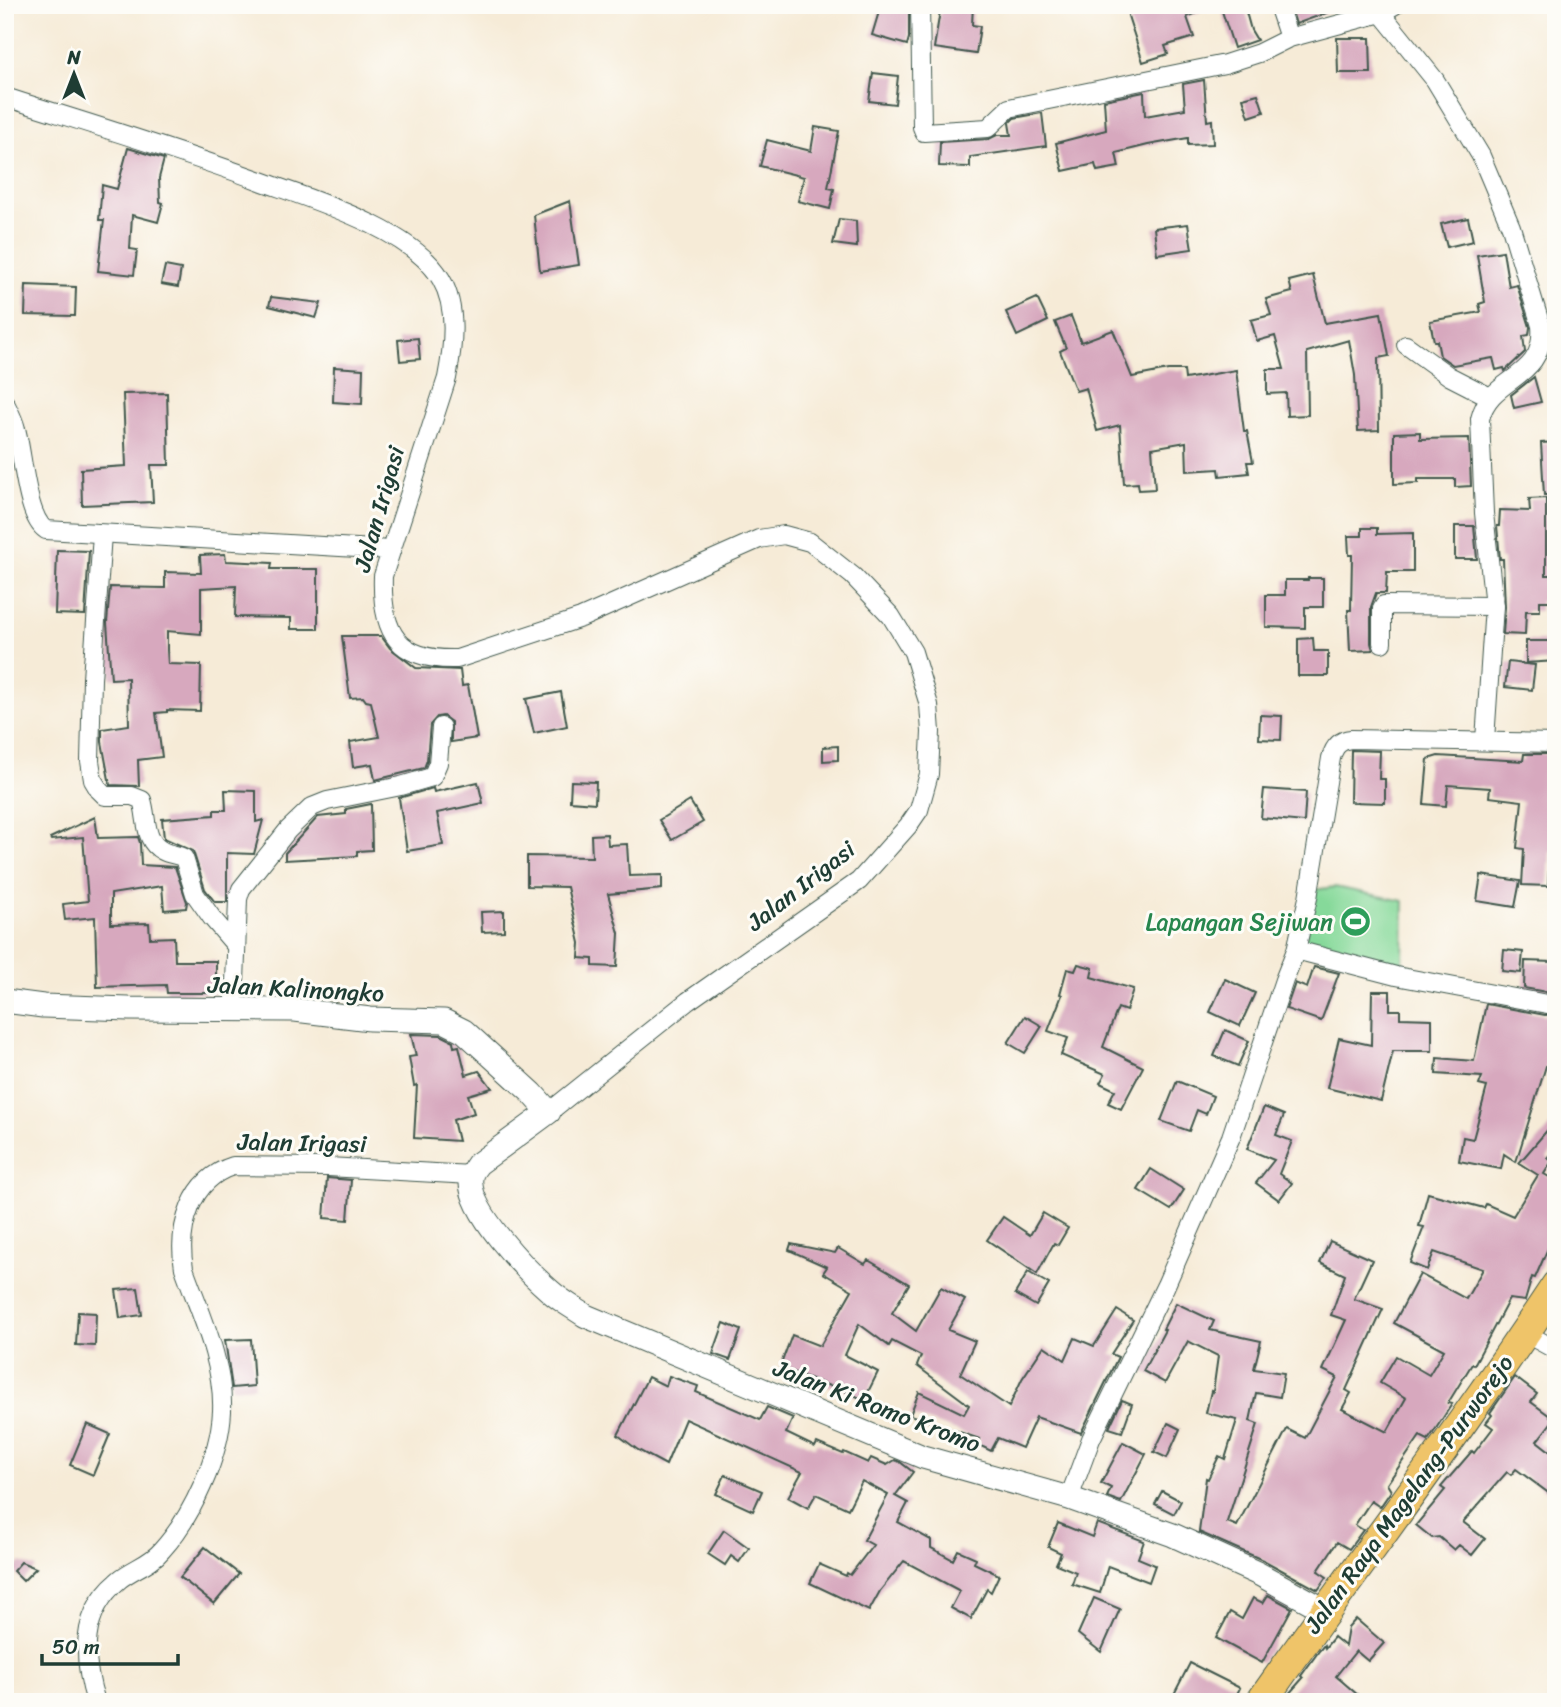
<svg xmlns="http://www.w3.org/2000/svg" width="1561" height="1707" font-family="Sriracha,sans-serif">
	<rect width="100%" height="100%" fill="#fdfcf7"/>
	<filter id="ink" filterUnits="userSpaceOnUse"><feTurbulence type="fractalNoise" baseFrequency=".0143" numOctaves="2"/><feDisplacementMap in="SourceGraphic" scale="14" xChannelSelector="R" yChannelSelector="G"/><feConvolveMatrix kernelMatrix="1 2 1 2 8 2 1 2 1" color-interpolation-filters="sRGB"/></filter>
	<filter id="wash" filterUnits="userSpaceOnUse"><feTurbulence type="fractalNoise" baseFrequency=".00686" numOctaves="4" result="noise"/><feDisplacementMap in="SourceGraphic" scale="28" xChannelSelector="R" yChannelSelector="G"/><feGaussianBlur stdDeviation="1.57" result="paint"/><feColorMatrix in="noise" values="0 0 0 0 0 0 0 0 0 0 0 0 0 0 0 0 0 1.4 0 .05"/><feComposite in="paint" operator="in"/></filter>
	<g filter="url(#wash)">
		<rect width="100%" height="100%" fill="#f6ebd7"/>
		<path fill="#86d99a" stroke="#528b67" stroke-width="2" d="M1335 887 1404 901 1403 963 1304 943 1313 890Z"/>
		<g id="blocks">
			<g fill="#d7a8be">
				<path d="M881 5H890L909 11V38L907 45 872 35Z"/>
				<path d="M941 5H973L972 25 980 26 976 54 934 48Z"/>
				<path d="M1127 5H1214V6L1187 17 1194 37 1165 46 1168 54 1143 62 1128 16Z"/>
				<path d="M1220 5H1244L1251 30 1257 40 1234 48Z"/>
				<path d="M1290 5H1343V7L1296 24Z"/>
				<path d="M1337 38H1370L1371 73H1338Z"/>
				<path d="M873 73 898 76 895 104 869 101Z"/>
				<path d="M1204 80 1207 121 1212 120 1213 144 1188 145V138L1148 145 1116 153 1119 167 1097 171 1095 164 1063 171 1056 143 1106 130 1104 100 1144 92 1145 116 1185 109 1183 84Z"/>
				<path d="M1258 94 1264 112 1249 117 1243 98Z"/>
				<path d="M1042 113 1046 146 970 157V167L939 166 940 142 989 139 997 135H1011L1009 123 1014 118Z"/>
				<path d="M815 127 839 131 828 188 834 189 830 209 798 201 804 177 760 166 767 140 811 151Z"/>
				<path d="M128 148 164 159 159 178 160 202 163 203 158 222 132 215 130 249 137 250 134 275 98 271 104 220H99L102 185 117 189Z"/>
				<path d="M570 201 579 265 540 271 534 215Z"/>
				<path d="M1468 218 1473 241 1447 247 1441 224Z"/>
				<path d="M839 219 856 221 857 247 833 244Z"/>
				<path d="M1188 224 1192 249 1157 254 1154 228Z"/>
				<path d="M1503 251 1509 287 1517 285 1530 327 1529 335 1523 336 1525 352 1505 371 1504 368 1496 370 1493 358 1453 365 1440 356 1437 341H1434L1430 321 1481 312 1479 304 1485 302 1477 255Z"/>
				<path d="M165 266 181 269 178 287 161 284Z"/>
				<path d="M1313 275 1325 323 1381 313 1389 356 1378 358 1379 430 1358 431 1355 375 1349 340 1307 352 1308 415 1287 416 1286 393 1267 394V369H1284L1275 336 1257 341 1251 320 1271 315 1266 299 1292 292 1289 281Z"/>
				<path d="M26 285 76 287 75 316 25 315Z"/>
				<path d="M271 297 321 303 316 318 269 306Z"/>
				<path d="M1037 298 1048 321 1017 336 1006 312Z"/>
				<path d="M1071 316 1081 342 1113 330 1132 377 1168 370H1184L1185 379 1236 370 1244 431H1247L1253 462H1247L1249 473 1220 476 1219 469 1187 471 1186 442 1152 448 1155 489 1139 490 1138 483 1124 484 1120 425 1097 431 1086 388 1076 391 1060 351 1066 348 1055 322Z"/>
				<path d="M418 338 420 359 400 361 398 340Z"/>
				<path d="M334 367 363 369 362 404 333 402Z"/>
				<path d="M1534 377 1541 402 1514 408 1511 395Z"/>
				<path d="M167 393 169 465H151L153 502 82 505 81 469 126 466 123 394Z"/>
				<path d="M1420 432V439L1469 438 1471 486 1455 487V479H1418V483L1394 484V433Z"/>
				<path d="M1556 442V495H1544L1541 443Z"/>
				<path d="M1546 498V575H1556V597H1551V601H1540V611H1526L1525 635 1503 634 1505 607 1503 559H1500L1497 526H1499L1500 510 1530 511 1529 499Z"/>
				<path d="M1455 526H1474L1477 559H1455Z"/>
				<path d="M1362 528H1377V534L1413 533V572H1387L1386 593H1376L1371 607V643L1373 650 1350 651 1348 610H1351L1352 555H1349L1348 536H1362Z"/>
				<path d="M57 550 89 551 85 615 55 614Z"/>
				<path d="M225 554 226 561 272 563 271 569H318V629H291V618L235 617 236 586 201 588V634L167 631V650L168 664 201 665 200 711 167 710V712L156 713 162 757 138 760 139 786 110 785 102 742V729L129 725 128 678 111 679 107 623 110 587 165 588V572L201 573 200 555Z"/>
				<path d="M1308 578H1323V607H1305V628L1266 627V595H1285V580H1308Z"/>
				<path d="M342 636H381L390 648 416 668 460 670 462 686 468 685 477 738 451 742V722L443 716 437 717 430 725 427 760 424 768 375 780 372 764 353 767 350 742 379 737 371 702 366 701 363 697 350 698Z"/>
				<path d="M1313 638 1314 651H1328V676H1298V639Z"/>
				<path d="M1526 641H1556V661L1526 663Z"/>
				<path d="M1508 662 1535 665 1532 690 1505 687Z"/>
				<path d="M561 692 567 726 534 733 526 699Z"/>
				<path d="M1260 715 1282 716 1281 740 1259 739Z"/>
				<path d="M838 746V760L823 761V747Z"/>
				<path d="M1351 750 1380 751 1379 779H1385V803L1350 802Z"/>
				<path d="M1524 754H1556V852H1550L1548 886 1522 885 1524 849 1517 848 1522 801 1489 797 1490 788 1448 785 1446 806 1424 804 1428 759 1438 756 1523 761Z"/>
				<path d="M571 781 596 782 595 803 570 801Z"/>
				<path d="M478 782 483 803 437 813 443 845 407 851 399 798 433 788 434 792Z"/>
				<path d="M1264 789 1306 792 1304 822 1261 818Z"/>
				<path d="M225 790 256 791V822L263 820 254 854 227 853V902H215L205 889 193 851 164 838 162 819 214 815V810H226Z"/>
				<path d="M690 801 703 822 672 840 659 820Z"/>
				<path d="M371 804 372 850 357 851V856L285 860V853L318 817 346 814V809Z"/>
				<path d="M95 817 98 838 138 837 140 843 141 865 175 867 187 902 186 908 164 910 162 886 111 894V924L149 923 150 938 174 937 175 961H216V993H167L166 985 97 987 95 917 65 920 63 904 88 901 83 837 51 840 50 838Z"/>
				<path d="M607 834 608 845 627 844 629 876 662 875V889L608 894 619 933 617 967 593 966V959L579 958 580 943 567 887 527 886V856L592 857 591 835Z"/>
				<path d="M1481 875 1520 881 1515 907 1477 901Z"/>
				<path d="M504 911V931L482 932 481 912Z"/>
				<path d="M1504 950 1523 952 1521 973 1502 971Z"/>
				<path d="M1525 961 1553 962 1552 988 1546 992 1524 988Z"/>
				<path d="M1078 964 1093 968 1091 977 1133 989 1126 1011 1118 1008 1103 1047 1143 1067 1121 1109 1108 1103 1115 1090 1100 1083 1105 1074 1061 1055 1068 1038 1048 1031 1062 995 1060 994 1067 969 1075 971Z"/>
				<path d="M1314 967 1339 973 1321 1021 1286 1009 1295 983 1307 988Z"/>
				<path d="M1225 979 1255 993 1240 1026 1210 1012Z"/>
				<path d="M1372 991H1390V1010H1400V1018L1432 1019V1051H1393L1381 1101 1327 1088 1339 1038 1371 1045Z"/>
				<path d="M1486 1004 1545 1015 1556 1014V1069L1546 1066 1516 1162 1504 1154 1501 1169 1459 1161 1463 1137 1473 1139 1487 1087 1479 1085 1482 1077 1436 1074 1437 1058 1474 1061Z"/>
				<path d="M1025 1016 1042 1026 1025 1053 1008 1043Z"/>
				<path d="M1225 1030 1249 1041 1238 1066 1214 1056Z"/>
				<path d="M411 1034 441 1035 453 1041 454 1047 459 1046 466 1075 479 1071 492 1088 468 1095 474 1113 453 1120 458 1141 414 1138 417 1085 414 1086 409 1057 416 1056Z"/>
				<path d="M1177 1081 1213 1096 1206 1114 1197 1110 1189 1131 1161 1121Z"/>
				<path d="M1264 1107 1284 1115 1276 1135 1292 1141 1279 1174 1292 1183 1279 1200 1256 1183 1274 1160 1247 1149Z"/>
				<path d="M1556 1120V1147L1547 1158 1552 1161 1544 1174 1556 1181V1230L1535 1278 1532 1277 1525 1301 1509 1299 1474 1365 1472 1364 1448 1403 1452 1404 1433 1433 1428 1440 1420 1436 1387 1484 1391 1491 1380 1507 1371 1501 1355 1525 1363 1530 1349 1549 1337 1542 1318 1571 1327 1577 1318 1590 1265 1561 1199 1532 1206 1478 1208 1479 1219 1456 1225 1459 1237 1420 1206 1413 1211 1391 1213 1392 1218 1356 1188 1341 1165 1383 1143 1371 1165 1330 1163 1329 1176 1303 1214 1321 1210 1330 1261 1341 1254 1369 1284 1373 1280 1397 1256 1393 1250 1421 1258 1424 1227 1522 1237 1526 1287 1429 1305 1438 1337 1377 1323 1370 1346 1320 1331 1315 1345 1275 1320 1263 1330 1241 1372 1260 1354 1299 1383 1309 1346 1390 1351 1393 1342 1409 1387 1432 1406 1398 1380 1383 1396 1356 1429 1375 1444 1350 1394 1323 1420 1274 1466 1299 1483 1269 1434 1252 1427 1270 1410 1263 1424 1227 1419 1226 1428 1193 1484 1208 1486 1204 1513 1216 1538 1175 1519 1163Z"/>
				<path d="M1151 1169 1184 1190 1171 1210 1138 1190Z"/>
				<path d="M327 1178 351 1180 348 1220 324 1218Z"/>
				<path d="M1043 1213 1068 1228 1058 1245 1054 1243 1037 1274 987 1240 1003 1217 1030 1235Z"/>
				<path d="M791 1244 835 1253 838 1248 865 1264 868 1260 909 1284 892 1313 916 1331 941 1287 965 1300 948 1330 975 1341 960 1374 1009 1407 1022 1379 1044 1346 1065 1360 1075 1338 1094 1346 1117 1310 1133 1320 1111 1354 1118 1357 1081 1433 1036 1417 1022 1448 998 1438 991 1451 977 1444 980 1439 910 1415 919 1392 964 1414 969 1405 917 1366 921 1356 892 1341 889 1346 859 1324 845 1355 878 1372 864 1400 833 1385 832 1387 780 1367 792 1335 820 1346 852 1290 823 1273 827 1267 789 1250Z"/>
				<path d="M1028 1272 1049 1284 1036 1306 1015 1294Z"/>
				<path d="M138 1288 142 1315 120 1318 116 1290Z"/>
				<path d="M78 1312 96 1313 95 1346 76 1345Z"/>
				<path d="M724 1323 741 1330 730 1360 713 1354Z"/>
				<path d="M251 1339 254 1386 232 1388 225 1340Z"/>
				<path d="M669 1376 698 1386 696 1392 760 1420 767 1407 793 1418 786 1433 815 1447 817 1443 843 1454 844 1452 868 1463 871 1458 887 1465 895 1460 900 1462 913 1472 895 1496 908 1503 898 1522 931 1540V1548L953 1560 958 1550 976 1558 974 1563 999 1575 991 1592 987 1589 971 1619 951 1608 960 1591 904 1561 880 1591 869 1611 810 1583 819 1564 846 1576 847 1573 850 1575 873 1545 864 1540 888 1495 862 1481 848 1509 816 1494 808 1508 788 1497 802 1472 685 1419 666 1465 638 1450 618 1435 648 1377 666 1386Z"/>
				<path d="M1515 1377 1537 1394 1531 1402 1554 1419 1537 1441 1556 1456V1486L1550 1494 1516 1469 1511 1475 1507 1472 1463 1522 1485 1539 1472 1555 1459 1545 1454 1550 1439 1537 1432 1538 1416 1525 1445 1490 1441 1487 1472 1451 1474 1453 1493 1428 1486 1423 1492 1415 1490 1413Z"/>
				<path d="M1122 1400 1132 1404 1122 1432 1109 1428Z"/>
				<path d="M1168 1423 1180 1429 1167 1458 1154 1452Z"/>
				<path d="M87 1424 110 1434 93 1475 70 1465Z"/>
				<path d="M1123 1442 1146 1454 1121 1502 1107 1497 1111 1488 1101 1483Z"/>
				<path d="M725 1475 762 1491 753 1511 716 1494Z"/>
				<path d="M1162 1491 1181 1501 1174 1514 1155 1504Z"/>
				<path d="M1058 1523 1092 1537 1097 1523 1144 1541 1138 1558 1155 1565 1149 1582 1108 1566 1100 1593 1072 1584 1076 1572 1056 1564 1061 1553 1048 1547Z"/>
				<path d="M724 1530 749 1548 739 1562 731 1556 725 1565 708 1554Z"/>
				<path d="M205 1547 239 1574 214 1604 180 1577Z"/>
				<path d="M21 1562 36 1568 23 1581 13 1571Z"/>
				<path d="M1268 1595 1292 1608 1262 1663 1216 1638 1230 1612 1242 1619 1253 1598 1263 1603Z"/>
				<path d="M1094 1598 1120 1609 1101 1652 1078 1634Z"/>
				<path d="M1356 1619 1384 1643 1368 1661 1356 1651 1336 1676 1366 1702H1293L1287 1696 1303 1678 1301 1676 1319 1651 1324 1645 1325 1648 1334 1637 1345 1646 1348 1628Z"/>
				<path d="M1190 1663 1240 1688 1233 1702H1170Z"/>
			</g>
		</g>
	</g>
	<g filter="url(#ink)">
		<use href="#blocks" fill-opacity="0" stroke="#3f574c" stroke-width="2"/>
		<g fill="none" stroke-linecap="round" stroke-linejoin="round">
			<defs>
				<g id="minor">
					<path d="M920 5 922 127 924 132 988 128 1009 108 1225 64 1259 53 1289 38"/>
					<path d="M1278 5 1289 38 1381 13 1395 5"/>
					<path d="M1381 13 1435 80 1481 156 1511 227 1541 326C1546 381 1490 375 1480 419L1484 513 1494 606 1485 740"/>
					<path d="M5 97C90 124 174 149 258 180 310 199 412 229 441 279 458 308 453 347 447 378L383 576C381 633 398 661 457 659L581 618 759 539 784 535 810 542 853 576 891 616 913 652 929 705 931 732 929 774 919 810 908 826 859 881 688 1001 549 1112"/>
					<path d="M1406 345 1449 376 1490 397"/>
					<path d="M5 403C9 411 14 420 16 429 23 452 26 518 46 530L391 550"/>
					<path d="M102 534 92 679 90 761 93 780 99 790 105 796H132L142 800C148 818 143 841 163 851 170 855 177 854 184 858L195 894 212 918 236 946"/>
					<path d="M1382 643V608L1384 605 1494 606"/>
					<path d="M1296 950 1396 976 1547 1004H1551L1556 998"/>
					<path d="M234 1010 238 899 241 889 288 830 312 807 327 801 401 786 432 777 438 763 441 727"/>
					<path d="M1525 1333 1556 1350"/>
					<path d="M1069 1498 1091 1439 1166 1285 1231 1137 1284 980 1296 950 1308 898 1331 758C1334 747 1339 740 1351 739L1556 743"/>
					<path d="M96 1702C82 1658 80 1612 119 1580 132 1569 151 1564 162 1550 192 1517 220 1456 222 1411 224 1362 200 1313 184 1268 177 1228 191 1179 233 1166L328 1167 471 1175"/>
				</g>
				<path id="tertiary" d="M5 1001 43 1006 129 1009 295 1010 370 1019 444 1021 464 1031 532 1093 549 1112 478 1164C475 1168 471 1173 471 1178 467 1210 527 1271 550 1291 561 1301 574 1308 586 1316L923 1457 1069 1498 1173 1535 1259 1574 1325 1610"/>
				<path id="primary" d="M1261 1702C1359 1563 1462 1428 1556 1286"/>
			</defs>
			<use href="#minor" stroke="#3f574c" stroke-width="20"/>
			<use href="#tertiary" stroke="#3f574c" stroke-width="25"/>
			<use href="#primary" stroke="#3f574c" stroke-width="32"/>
			<use href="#minor" stroke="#fff" stroke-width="18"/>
			<use href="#tertiary" stroke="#fff" stroke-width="23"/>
			<use href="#primary" stroke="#efc469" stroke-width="30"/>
		</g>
	</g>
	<defs>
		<symbol id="stadium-disc" viewBox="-11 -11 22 22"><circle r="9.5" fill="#2e9e5b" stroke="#fdfcf7"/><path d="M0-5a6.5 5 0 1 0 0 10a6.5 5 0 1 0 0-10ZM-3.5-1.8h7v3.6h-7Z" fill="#fff"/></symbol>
	</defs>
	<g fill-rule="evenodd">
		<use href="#stadium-disc" x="1338" y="904" width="35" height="35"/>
	</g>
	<g text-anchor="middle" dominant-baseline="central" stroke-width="6" stroke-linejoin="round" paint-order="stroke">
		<g font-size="24" fill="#1f3d34" stroke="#fdfcf7">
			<text transform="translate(379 509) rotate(-74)">Jalan Irigasi</text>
			<text transform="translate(801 886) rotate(-38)">Jalan Irigasi</text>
			<text transform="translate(296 989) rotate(3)">Jalan Kalinongko</text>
			<text transform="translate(302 1143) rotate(1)">Jalan Irigasi</text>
			<text transform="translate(877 1406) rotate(21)">Jalan Ki Romo Kromo</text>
			<text transform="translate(1409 1494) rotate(-54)">Jalan Raya Magelang-Purworejo</text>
		</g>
		<g font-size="24" fill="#27864d" stroke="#fdfcf7" text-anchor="end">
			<text x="1333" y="922">Lapangan Sejiwan</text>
		</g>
	</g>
	<rect width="1561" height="1707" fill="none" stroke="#fdfcf7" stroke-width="28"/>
	<g transform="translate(74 74)" stroke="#fdfcf7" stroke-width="5" paint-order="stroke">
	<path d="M0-5L12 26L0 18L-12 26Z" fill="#1f3d34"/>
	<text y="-10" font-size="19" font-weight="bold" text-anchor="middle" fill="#1f3d34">N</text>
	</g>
	<path d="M42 1654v10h136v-10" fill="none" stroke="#1f3d34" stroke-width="3.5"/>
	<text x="52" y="1654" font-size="21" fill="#1f3d34" stroke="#fdfcf7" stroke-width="5" paint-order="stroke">50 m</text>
</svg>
